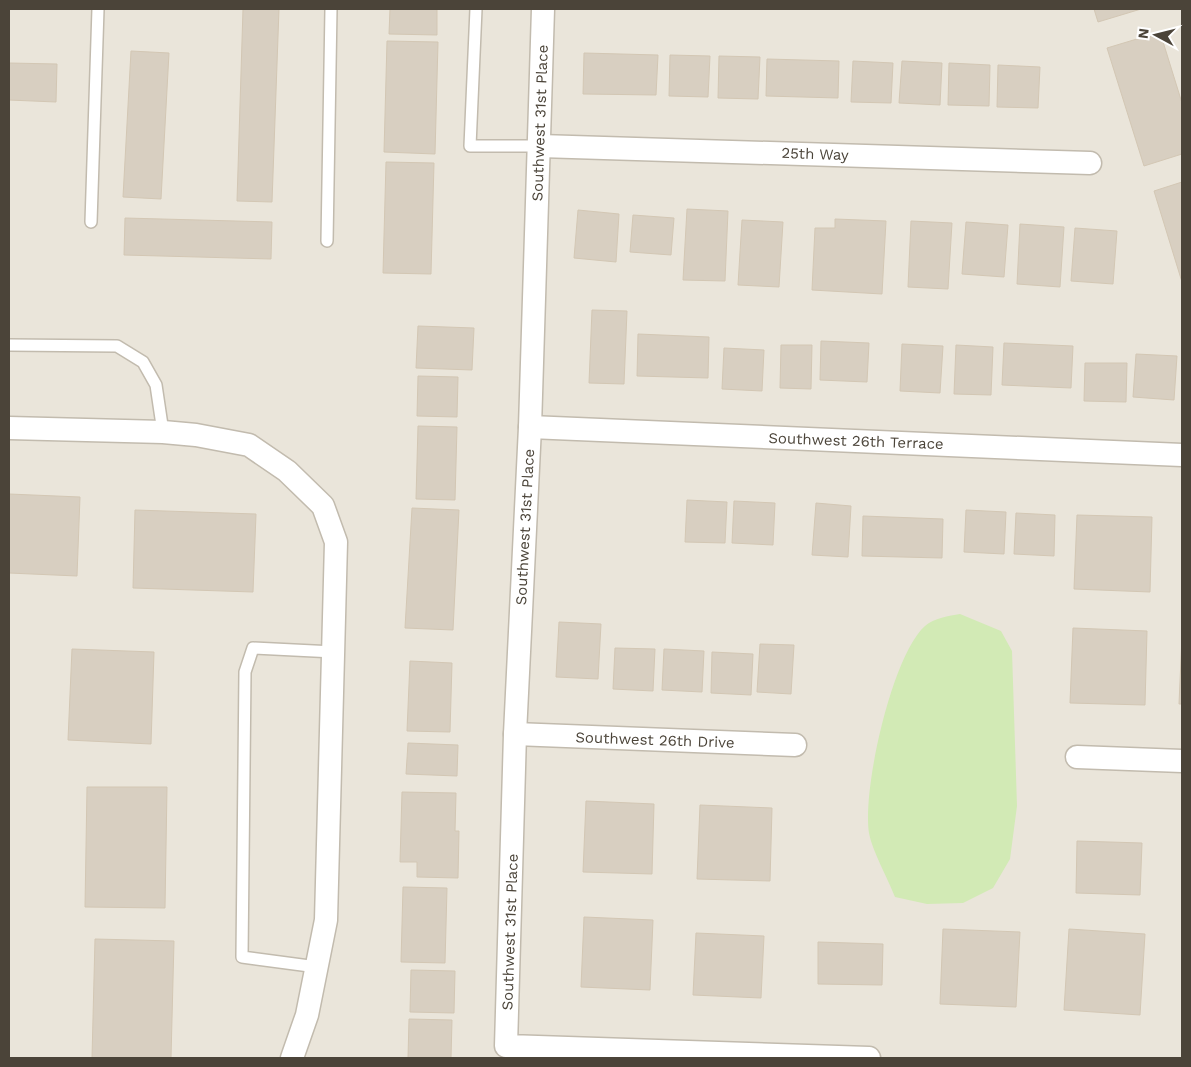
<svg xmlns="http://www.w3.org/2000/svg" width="1191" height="1067" font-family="'Work Sans',sans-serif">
	<rect width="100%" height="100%" fill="#f6f3ec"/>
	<rect fill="#eae5da" x="9" y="9" width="1173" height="1049"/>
	<path fill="#d2eab5" d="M960 614 1001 631 1012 651 1017 806 1010 859 993 888 963 903 927 904 895 897C888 879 872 850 869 833 862 790 892 655 925 626 934 618 949 616 960 614Z"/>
	<g fill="#d8cfc1" stroke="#d3c7b4">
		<path d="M243 9H279L272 202 237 201Z"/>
		<path d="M390 9H437V35L389 34Z"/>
		<path d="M1094 9H1141L1098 22Z"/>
		<path d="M1160 32 1182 103V154L1144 166 1107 48Z"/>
		<path d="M387 41 438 42 435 154 384 152Z"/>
		<path d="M131 51 169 53 161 199 123 197Z"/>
		<path d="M584 53 658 55 656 95 583 94Z"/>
		<path d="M670 55 710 56 708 97 669 96Z"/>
		<path d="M719 56 760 57 758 99 718 98Z"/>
		<path d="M767 59 839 61 838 98 766 96Z"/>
		<path d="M853 61 893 63 891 103 851 102Z"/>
		<path d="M902 61 942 63 940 105 899 103Z"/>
		<path d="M9 63 57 64 56 102 9 100Z"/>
		<path d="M949 63 990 65 989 106 948 105Z"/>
		<path d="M998 65 1040 67 1038 108 997 107Z"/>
		<path d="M386 162 434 163 431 274 383 273Z"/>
		<path d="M1182 182V282L1154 191Z"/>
		<path d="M687 209 728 211 725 281 683 280Z"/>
		<path d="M578 210 619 214 616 262 574 258Z"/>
		<path d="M633 215 674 218 671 255 630 252Z"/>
		<path d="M125 218 272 222 271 259 124 255Z"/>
		<path d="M835 219 886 221 882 294 812 290 815 228H835Z"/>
		<path d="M742 220 783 222 779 287 738 285Z"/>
		<path d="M911 221 952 223 948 289 908 287Z"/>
		<path d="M966 222 1008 225 1004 277 962 274Z"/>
		<path d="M1020 224 1064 227 1060 287 1017 284Z"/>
		<path d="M1075 228 1117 231 1113 284 1071 281Z"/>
		<path d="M592 310 627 311 624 384 589 383Z"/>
		<path d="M418 326 474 328 472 370 416 368Z"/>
		<path d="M638 334 709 337 708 378 637 376Z"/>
		<path d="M821 341 869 343 867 382 820 380Z"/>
		<path d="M1004 343 1073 346 1071 388 1002 385Z"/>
		<path d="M902 344 943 346 940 393 900 391Z"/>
		<path d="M781 345H812L811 389 780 388Z"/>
		<path d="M956 345 993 347 991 395 954 394Z"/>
		<path d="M724 348 764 350 762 391 722 389Z"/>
		<path d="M1136 354 1177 356 1174 400 1133 397Z"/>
		<path d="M1085 363H1127L1126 402 1084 401Z"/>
		<path d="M418 376 458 377 457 417 417 416Z"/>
		<path d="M418 426 457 427 455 500 416 499Z"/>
		<path d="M9 494 80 497 77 576 9 573Z"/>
		<path d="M687 500 727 502 725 543 685 542Z"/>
		<path d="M734 501 775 503 773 545 732 543Z"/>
		<path d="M816 503 851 506 848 557 812 555Z"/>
		<path d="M412 508 459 510 453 630 405 628Z"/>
		<path d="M135 510 256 514 253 592 133 588Z"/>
		<path d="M966 510 1006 512 1004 554 964 552Z"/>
		<path d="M1016 513 1055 515 1054 556 1014 554Z"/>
		<path d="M1077 515 1152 517 1150 592 1074 589Z"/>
		<path d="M863 516 943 519 942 558 862 556Z"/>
		<path d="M559 622 601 624 598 679 556 677Z"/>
		<path d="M1073 628 1147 631 1145 705 1070 703Z"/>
		<path d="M1182 637V704H1179Z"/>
		<path d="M760 644 794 645 791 694 757 692Z"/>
		<path d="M615 648 655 649 653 691 613 689Z"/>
		<path d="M72 649 154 652 151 744 68 740Z"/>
		<path d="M664 649 704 651 702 692 662 690Z"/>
		<path d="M712 652 753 654 751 695 711 693Z"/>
		<path d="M410 661 452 663 450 732 407 731Z"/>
		<path d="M408 743 458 745 457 776 406 774Z"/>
		<path d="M87 787H167L165 908 85 907Z"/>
		<path d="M402 792 456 793 455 831H459L458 878 417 877V862H400Z"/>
		<path d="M586 801 654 804 652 874 583 872Z"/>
		<path d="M700 805 772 808 770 881 697 879Z"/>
		<path d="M1077 841 1142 843 1140 895 1076 893Z"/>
		<path d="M403 887 447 888 445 963 401 962Z"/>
		<path d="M584 917 653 920 650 990 581 987Z"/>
		<path d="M943 929 1020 932 1016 1007 940 1004Z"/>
		<path d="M1069 929 1145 934 1140 1015 1064 1010Z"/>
		<path d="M696 933 764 936 761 998 693 995Z"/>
		<path d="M95 939 174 941 171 1058H92Z"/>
		<path d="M818 942 883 944 882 985 818 984Z"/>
		<path d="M411 970 455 971 454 1013 410 1012Z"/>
		<path d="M409 1019 452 1020 451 1058H408Z"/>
	</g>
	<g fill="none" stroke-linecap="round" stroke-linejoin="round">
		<defs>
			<g id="service">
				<path d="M476 9 470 146H540"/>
				<path d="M91 222 98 9"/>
				<path d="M327 241 331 9"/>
				<path d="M9 345 117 346 143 362 156 385 163 432"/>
				<path d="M317 967 242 957 245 672 253 648 334 652"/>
			</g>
			<g id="minor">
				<path d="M543 9 530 427 515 734 506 1046 869 1058"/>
				<path d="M540 146 1090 163"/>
				<path d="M530 427 1182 455"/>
				<path d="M9 428 163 432 196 435 249 445 287 471 323 506 336 542 326 920 307 1015 292 1058"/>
				<path d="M515 734 795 745"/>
				<path d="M1077 757 1182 761"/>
			</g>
		</defs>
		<use href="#service" stroke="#c2bbae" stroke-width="14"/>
		<use href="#minor" stroke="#c2bbae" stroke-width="25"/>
		<use href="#service" stroke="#fff" stroke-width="11"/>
		<use href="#minor" stroke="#fff" stroke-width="22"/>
	</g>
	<g text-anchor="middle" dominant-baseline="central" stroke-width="4.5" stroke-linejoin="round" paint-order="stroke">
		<g font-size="15" fill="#4b4439" stroke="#fff">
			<text transform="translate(540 123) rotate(-88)">Southwest 31st Place</text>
			<text transform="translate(815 154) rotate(2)">25th Way</text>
			<text transform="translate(856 441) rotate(2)">Southwest 26th Terrace</text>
			<text transform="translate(525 527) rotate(-87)">Southwest 31st Place</text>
			<text transform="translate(655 740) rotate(2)">Southwest 26th Drive</text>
			<text transform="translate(510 932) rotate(-88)">Southwest 31st Place</text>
		</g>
	</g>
	<rect width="1191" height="1067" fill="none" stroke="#4b4439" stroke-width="20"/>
	<g transform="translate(1156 35) rotate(277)" stroke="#ffffff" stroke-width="4" paint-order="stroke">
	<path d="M0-4L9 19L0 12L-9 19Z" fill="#4b4439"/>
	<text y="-8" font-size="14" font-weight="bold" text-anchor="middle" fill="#4b4439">N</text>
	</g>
</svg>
